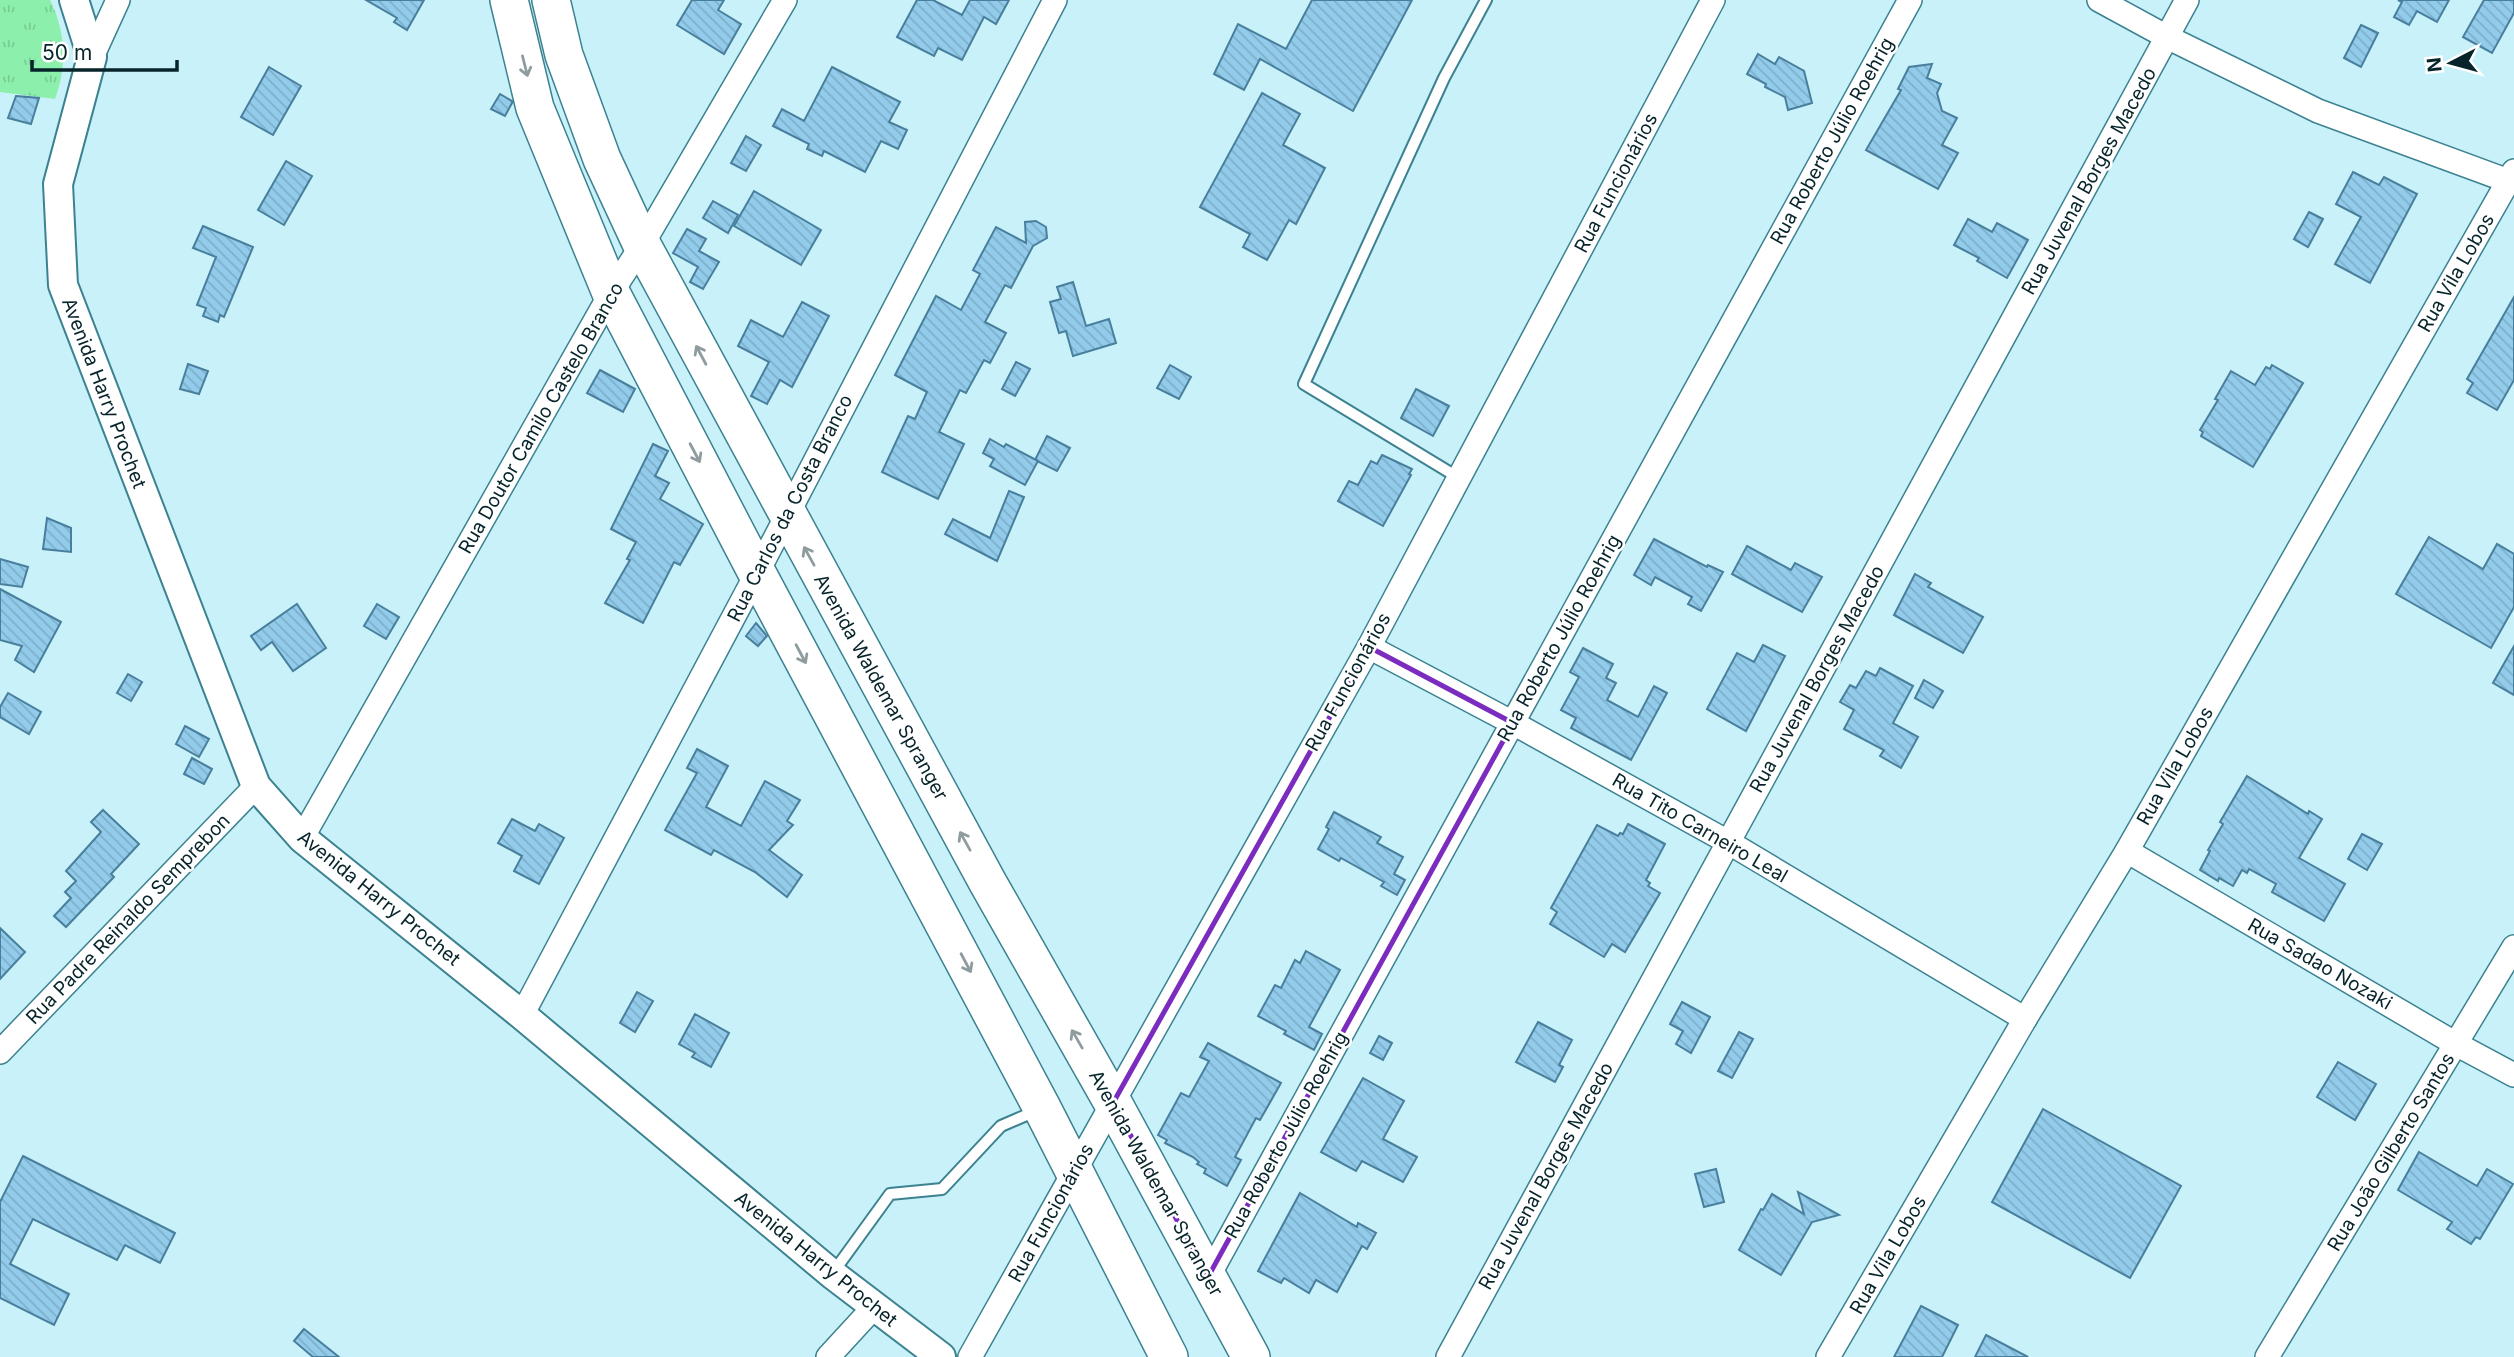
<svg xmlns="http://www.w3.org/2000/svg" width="2514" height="1357" font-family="Inter,sans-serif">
	<defs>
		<pattern id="grass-tufts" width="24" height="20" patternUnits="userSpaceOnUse" patternTransform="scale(1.75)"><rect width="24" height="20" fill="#8cefac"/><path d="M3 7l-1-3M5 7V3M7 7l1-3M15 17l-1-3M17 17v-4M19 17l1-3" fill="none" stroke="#77cd94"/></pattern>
		<pattern id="building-back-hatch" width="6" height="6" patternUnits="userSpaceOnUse" patternTransform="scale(1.75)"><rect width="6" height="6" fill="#93cceb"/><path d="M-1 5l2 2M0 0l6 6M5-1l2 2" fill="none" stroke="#7dafca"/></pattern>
	</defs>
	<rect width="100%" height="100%" fill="#c8f1fa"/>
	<path fill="url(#grass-tufts)" d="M0 0H50C66 32 67 66 55 99L0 92Z"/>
	<g fill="url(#building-back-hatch)" stroke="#487f9c" stroke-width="2">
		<path d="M366 0H424L407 30 394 22 397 18Z"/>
		<path d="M692 0H724L718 10 741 24 724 54 677 25Z"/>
		<path d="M917 0H933L962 15 970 0H1009L996 24 984 17 962 60 938 48 934 56 897 37Z"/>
		<path d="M1312 0H1412L1353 111 1260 59 1244 90 1214 74 1238 24 1286 49Z"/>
		<path d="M2398 0H2449L2437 22 2417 11 2409 25 2394 17 2402 2Z"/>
		<path d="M2484 0H2514V13L2492 53 2463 37Z"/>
		<path d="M2361 25 2378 33 2361 67 2344 58Z"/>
		<path d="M1758 54 1775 64 1779 57 1804 71 1812 103 1788 110 1785 97 1765 87 1766 84 1747 74Z"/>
		<path d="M1932 64 1927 78 1941 84 1937 93 1942 111 1957 118 1942 145 1958 153 1938 189 1866 150 1901 90 1898 89 1909 67Z"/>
		<path d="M269 67 301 86 273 135 241 117Z"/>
		<path d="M832 67 900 102 889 122 907 130 898 149 881 141 865 172 824 151 822 156 807 149 809 144 773 126 782 109 804 121Z"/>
		<path d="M1262 93 1300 114 1283 145 1325 168 1296 224 1289 220 1267 260 1243 247 1250 234 1200 207Z"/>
		<path d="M500 94 512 101V103L505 116 491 109Z"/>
		<path d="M16 96 39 98 31 124 8 118Z"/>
		<path d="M746 136 761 145 746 171 731 163Z"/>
		<path d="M286 161 312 176 284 225 258 210Z"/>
		<path d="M2353 172 2379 185 2384 177 2417 194 2370 283 2335 264 2361 217 2336 204Z"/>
		<path d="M754 191 821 230 801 265 734 226Z"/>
		<path d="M713 201 738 215 728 233 703 218Z"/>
		<path d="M2309 212 2323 219 2308 247 2294 239Z"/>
		<path d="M1968 219 1992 232 1997 223 2028 240 2007 278 1977 261 1979 258 1954 245Z"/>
		<path d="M1036 221 1046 227 1047 238 1033 246 1011 288 1005 285 985 322 1006 333 990 363 984 360 966 393 960 390 939 432 964 444 938 499 882 472 908 416 915 419 927 392 895 375 936 296 961 310 980 274 973 270 996 227 1026 243 1025 222Z"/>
		<path d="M203 226 253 247 224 317 220 315 218 322 203 316 206 308 197 305 216 257 193 248Z"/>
		<path d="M687 229 706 239 699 251 719 262 703 289 690 282 698 267 673 253Z"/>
		<path d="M1073 282 1086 326 1109 319 1116 343 1073 356 1066 331 1059 333 1050 302 1061 299 1057 287Z"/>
		<path d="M2514 297V380L2497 410 2467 393 2473 383 2467 379Z"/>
		<path d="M802 302 829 316 792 387 780 380 767 404 751 396 769 362 738 346 751 320 783 337Z"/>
		<path d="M1016 362 1030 369 1015 396 1002 389Z"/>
		<path d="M188 364 208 371 199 394 180 389Z"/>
		<path d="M1170 365 1191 377 1179 399 1157 388Z"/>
		<path d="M2272 365 2303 383 2253 467 2201 436 2203 432 2200 430 2218 400 2215 399 2231 371 2255 385 2266 367 2270 369Z"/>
		<path d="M600 370 635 389 623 412 587 393Z"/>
		<path d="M1416 389 1449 406 1433 436 1401 418Z"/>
		<path d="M1047 436 1070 448 1057 471 1035 460Z"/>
		<path d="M990 439 1004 447 1006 444 1038 461 1025 485 990 466 994 459 983 453Z"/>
		<path d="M653 444 668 451 655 476 669 483 660 499 703 524 680 565 674 562 643 623 605 603 630 560 627 559 636 542 611 529Z"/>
		<path d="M1382 455 1412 469 1409 474 1411 475 1383 526 1338 501 1349 481 1358 485 1371 461 1377 464Z"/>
		<path d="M1009 491 1024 497 997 561 945 534 953 519 990 538Z"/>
		<path d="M47 518 71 528V552L43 549Z"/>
		<path d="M2429 537 2483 569 2497 544 2514 554V607L2491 648 2396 594Z"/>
		<path d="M1654 539 1707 567 1708 565 1723 572 1701 611 1688 604 1692 597 1655 577 1651 585 1634 575Z"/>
		<path d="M1747 546 1791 570 1795 563 1822 577 1802 612 1732 574Z"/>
		<path d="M0 559 28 567 22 587 0 584Z"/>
		<path d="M1915 574 1931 583 1928 587 1983 617 1963 653 1894 615Z"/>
		<path d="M0 589 61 622 34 672 15 660 22 646 0 640Z"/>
		<path d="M297 604 326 648 293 671 272 642 261 650 251 636Z"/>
		<path d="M377 604 399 617 386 639 364 626Z"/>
		<path d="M756 623 767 636 758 646 746 636Z"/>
		<path d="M1763 645 1785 656 1746 731 1707 709 1737 653 1754 662Z"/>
		<path d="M2514 646V695L2493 683Z"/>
		<path d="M1583 648 1613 664 1606 678 1616 683 1607 700 1638 717 1654 686 1667 693 1631 760 1571 728 1576 718 1561 710 1579 677 1570 672Z"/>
		<path d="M1880 668 1913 686 1893 723 1918 737 1901 768 1880 756 1884 750 1844 729 1854 710 1840 702 1850 685 1856 688 1866 671 1876 676Z"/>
		<path d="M128 674 142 682 131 701 117 693Z"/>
		<path d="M1924 680 1943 691 1933 708 1915 698Z"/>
		<path d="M8 693 41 712 29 734 0 717V707Z"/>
		<path d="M185 726 209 739 199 757 176 744Z"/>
		<path d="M697 749 728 766 706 807 741 826 765 781 800 800 787 821 793 825 769 850 802 875 787 897 755 872 714 850 711 855 665 830 697 773 687 768Z"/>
		<path d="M192 758 212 769 204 784 184 774Z"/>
		<path d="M2247 776 2308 814 2309 811 2322 819 2299 858 2345 884 2324 921 2272 892 2276 884 2249 869 2247 873 2242 870 2233 886 2219 878 2218 881 2200 870 2210 851 2208 850 2223 824 2220 822Z"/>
		<path d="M103 810 139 844 111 874 114 877 66 927 54 916 71 898 65 892 76 881 66 871 101 832 91 822Z"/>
		<path d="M1334 812 1381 837 1377 843 1403 857 1394 874 1405 880 1397 895 1381 886 1384 882 1341 858 1339 861 1318 849 1329 829 1326 827Z"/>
		<path d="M512 819 535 831 539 824 564 838 539 884 514 871 522 856 498 843Z"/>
		<path d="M1628 824 1665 844 1646 880 1650 883 1648 886 1660 893 1625 952 1612 944 1604 957 1550 924 1557 912 1551 908 1597 825 1618 836 1620 833 1623 834Z"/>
		<path d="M2362 834 2382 844 2367 870 2348 859Z"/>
		<path d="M0 928 25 952 0 979Z"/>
		<path d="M1306 951 1340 970 1309 1027 1322 1034 1314 1050 1284 1034 1286 1031 1258 1016 1275 985 1281 988 1295 960 1300 963Z"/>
		<path d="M637 992 653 1001 635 1032 620 1023Z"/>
		<path d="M1682 1002 1710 1017 1691 1053 1676 1044 1683 1031 1670 1024Z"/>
		<path d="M695 1014 729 1033 711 1067 692 1057 695 1053 679 1044Z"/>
		<path d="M1538 1022 1572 1040 1559 1065 1563 1067 1555 1082 1516 1062Z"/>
		<path d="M1739 1032 1753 1039 1732 1078 1718 1071Z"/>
		<path d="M1379 1036 1392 1043 1383 1060 1370 1053Z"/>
		<path d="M1208 1043 1281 1083 1260 1120 1256 1118 1235 1157 1241 1160 1227 1186 1204 1173 1206 1169 1197 1164 1199 1162 1193 1157 1165 1143 1167 1140 1158 1135 1181 1093 1189 1097 1209 1061 1200 1057Z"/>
		<path d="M2338 1062 2376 1084 2355 1120 2317 1097Z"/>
		<path d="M1363 1078 1404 1101 1383 1139 1417 1157 1403 1182 1362 1161 1356 1171 1321 1152Z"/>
		<path d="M2043 1109 2181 1186 2130 1278 1992 1202Z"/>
		<path d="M2419 1152 2477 1186 2487 1169 2513 1184 2480 1239 2476 1237 2471 1244 2447 1229 2452 1222 2398 1190Z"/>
		<path d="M23 1156 175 1233 160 1263 125 1245 117 1260 33 1219 10 1264 69 1294 54 1325 0 1298V1202Z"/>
		<path d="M1716 1169 1724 1202 1704 1207 1695 1174Z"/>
		<path d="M1798 1192 1839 1215 1812 1222 1781 1275 1739 1250 1761 1209 1763 1210 1772 1194 1804 1214Z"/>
		<path d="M1300 1193 1357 1227 1358 1223 1376 1233 1367 1249 1362 1246 1337 1292 1316 1280 1309 1293 1284 1278 1281 1283 1258 1271Z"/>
		<path d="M1921 1306 1958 1325 1942 1357H1894Z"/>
		<path d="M304 1329 339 1357H313L294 1341Z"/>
		<path d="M1986 1335 2028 1357H1975Z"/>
	</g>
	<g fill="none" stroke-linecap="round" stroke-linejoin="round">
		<defs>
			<g id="service">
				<path d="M1459 478 1304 384 1444 78 1486 0"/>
				<path d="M832 1274 890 1194 942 1189 1001 1126 1038 1110"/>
			</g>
			<g id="minor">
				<path d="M2099 0 2167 37 2318 111 2514 183"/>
				<path d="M92 57 118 0"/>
				<path d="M1369 647 1513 723 1728 842 2025 1019"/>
				<path d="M302 838 611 293 642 245 785 0"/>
				<path d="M2127 851 2456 1044 2514 1075"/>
				<path d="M522 1015 757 573 1055 0"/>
				<path d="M0 1052 256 786"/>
				<path d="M1208 1277 1910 0"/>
				<path d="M828 1357 874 1307"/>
				<path d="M970 1357 1369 647 1713 0"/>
				<path d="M1448 1357 2187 0"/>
				<path d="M1828 1357 2025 1019 2127 851 2514 171"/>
				<path d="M2267 1357 2514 947"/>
			</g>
			<path id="tertiary" d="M74 0 92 57 58 184 63 285 256 786 302 838 522 1015 832 1274 941 1357"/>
			<g id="primary">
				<path d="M509 0 535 108 611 293 757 573 1042 1108 1169 1357"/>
				<path d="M551 0 564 55 602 159 642 245 988 883 1113 1103 1251 1357"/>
			</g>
		</defs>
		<use href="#service" stroke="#3c8290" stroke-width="14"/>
		<use href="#minor" stroke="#3c8290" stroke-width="26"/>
		<use href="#tertiary" stroke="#3c8290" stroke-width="32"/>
		<use href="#primary" stroke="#3c8290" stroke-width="40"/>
		<use href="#service" stroke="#fff" stroke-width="10"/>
		<use href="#minor" stroke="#fff" stroke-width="23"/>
		<use href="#tertiary" stroke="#fff" stroke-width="28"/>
		<use href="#primary" stroke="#fff" stroke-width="37"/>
	</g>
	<defs><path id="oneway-shaft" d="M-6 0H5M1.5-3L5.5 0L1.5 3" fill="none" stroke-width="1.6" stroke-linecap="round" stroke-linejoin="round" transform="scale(1.75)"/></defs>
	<g stroke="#8f9c9f">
		<use href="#oneway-shaft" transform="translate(525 66) rotate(76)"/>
		<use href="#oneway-shaft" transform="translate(701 355) rotate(-118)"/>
		<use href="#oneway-shaft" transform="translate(695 453) rotate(62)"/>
		<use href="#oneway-shaft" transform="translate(809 556) rotate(-119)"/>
		<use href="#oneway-shaft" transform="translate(801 654) rotate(62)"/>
		<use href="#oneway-shaft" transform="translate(965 841) rotate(-119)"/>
		<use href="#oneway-shaft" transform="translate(966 963) rotate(62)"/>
		<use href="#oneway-shaft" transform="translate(1077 1039) rotate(-120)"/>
	</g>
	<path fill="none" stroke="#7b2cbf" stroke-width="5" stroke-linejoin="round" d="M1369 647 1513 723 1208 1277 1113 1103Z"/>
	<g text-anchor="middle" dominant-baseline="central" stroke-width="5" stroke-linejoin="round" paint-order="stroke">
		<g font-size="19" fill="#06242a" stroke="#fff">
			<text transform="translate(1832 141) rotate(-61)">Rua Roberto Júlio Roehrig</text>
			<text transform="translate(2089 181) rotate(-61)">Rua Juvenal Borges Macedo</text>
			<text transform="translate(1616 183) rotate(-62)">Rua Funcionários</text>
			<text transform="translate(2456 273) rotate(-60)">Rua Vila Lobos</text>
			<text transform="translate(104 393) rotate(69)">Avenida Harry Prochet</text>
			<text transform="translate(541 418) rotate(-60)">Rua Doutor Camilo Castelo Branco</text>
			<text transform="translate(790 508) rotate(-63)">Rua Carlos da Costa Branco</text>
			<text transform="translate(1559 638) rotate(-61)">Rua Roberto Júlio Roehrig</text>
			<text transform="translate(1817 679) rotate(-61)">Rua Juvenal Borges Macedo</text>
			<text transform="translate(1348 682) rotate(-61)">Rua Funcionários</text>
			<text transform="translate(881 687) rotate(61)">Avenida Waldemar Spranger</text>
			<text transform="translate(2175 766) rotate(-60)">Rua Vila Lobos</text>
			<text transform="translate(1700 828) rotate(30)">Rua Tito Carneiro Leal</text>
			<text transform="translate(379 898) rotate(39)">Avenida Harry Prochet</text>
			<text transform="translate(128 919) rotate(-46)">Rua Padre Reinaldo Semprebon</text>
			<text transform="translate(2320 964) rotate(30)">Rua Sadao Nozaki</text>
			<text transform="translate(1286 1135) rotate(-61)">Rua Roberto Júlio Roehrig</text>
			<text transform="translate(2391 1152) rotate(-59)">Rua João Gilberto Santos</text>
			<text transform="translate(1546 1176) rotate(-61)">Rua Juvenal Borges Macedo</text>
			<text transform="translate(1156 1183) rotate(61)">Avenida Waldemar Spranger</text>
			<text transform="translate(1051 1213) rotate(-61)">Rua Funcionários</text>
			<text transform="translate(1888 1255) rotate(-60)">Rua Vila Lobos</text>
			<text transform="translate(816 1259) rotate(39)">Avenida Harry Prochet</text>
		</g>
	</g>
	<g transform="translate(2451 63) rotate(264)" stroke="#ffffff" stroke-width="5" paint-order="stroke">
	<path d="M0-5L12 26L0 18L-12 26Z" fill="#06242a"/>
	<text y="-10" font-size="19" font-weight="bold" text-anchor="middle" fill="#06242a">N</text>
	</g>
	<path d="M32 60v10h145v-10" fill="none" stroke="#06242a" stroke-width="3.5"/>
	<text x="42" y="60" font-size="21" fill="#06242a" stroke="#ffffff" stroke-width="5" paint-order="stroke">50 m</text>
</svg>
